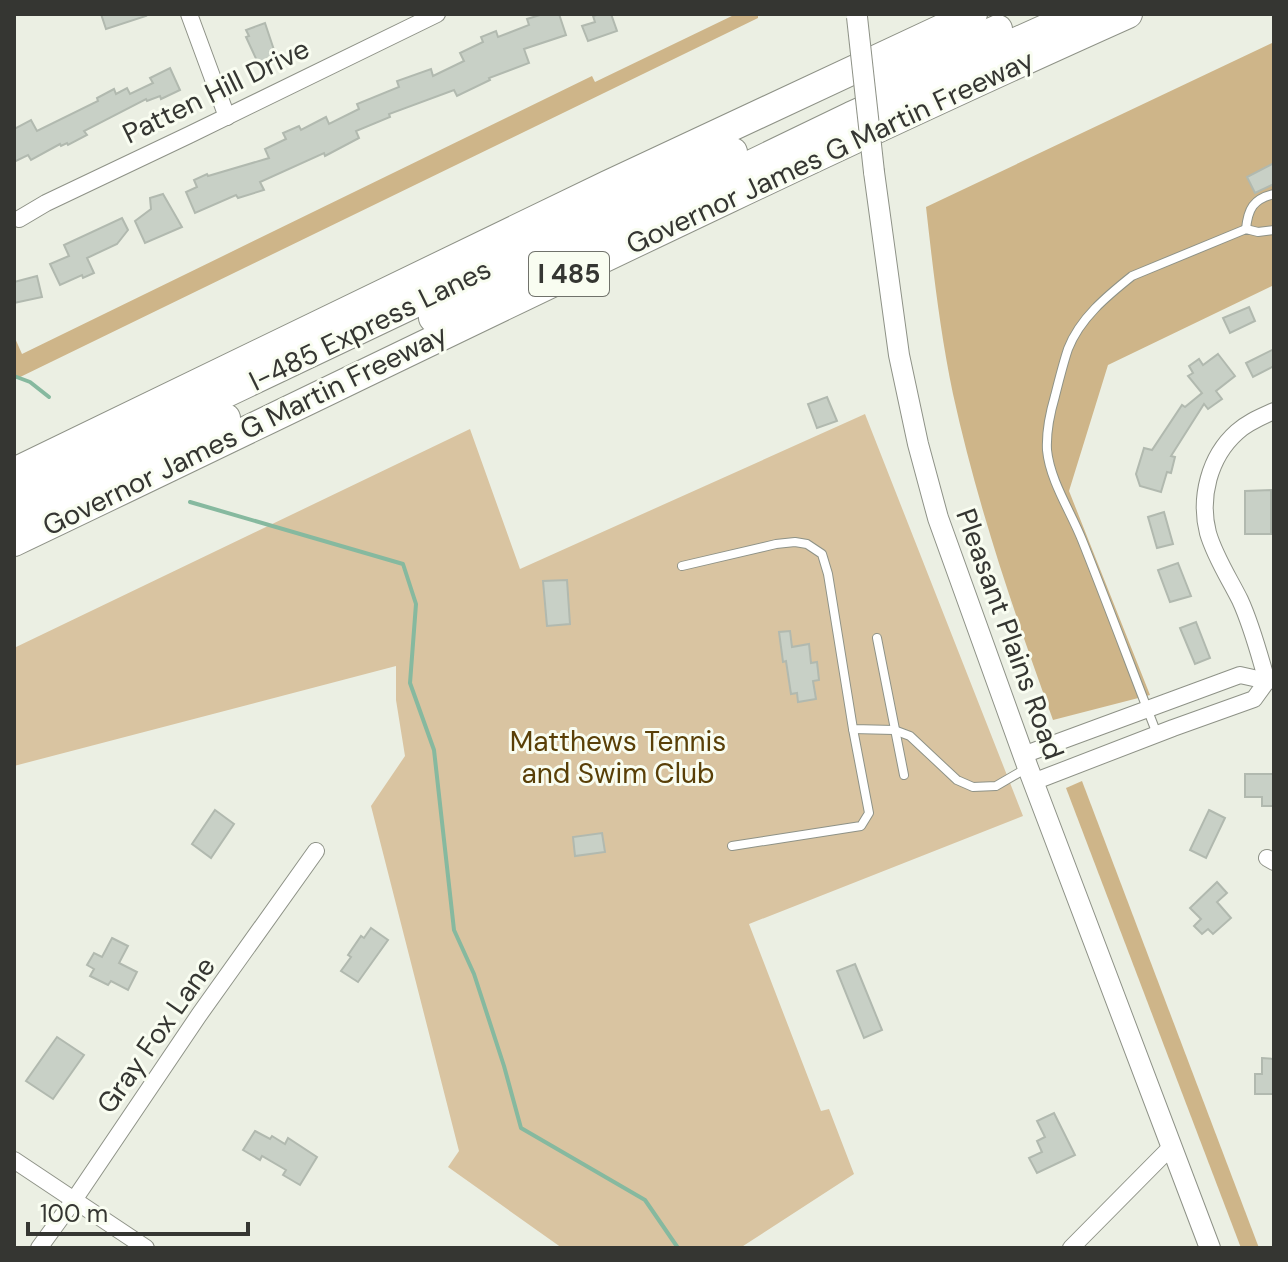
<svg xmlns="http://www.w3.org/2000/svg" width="1288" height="1262" font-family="'DM Sans',sans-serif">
	<rect width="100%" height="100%" fill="#ebefe3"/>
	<path fill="#d9c4a1" d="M865 414 1023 816 749 924 821 1111 829 1109 854 1174 740 1248H562L448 1167 459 1151 371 806 405 756 396 700V666L14 766V648L470 429 520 569Z"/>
	<g fill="#ceb589">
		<path d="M736 14H758V18L14 380V336L22 354 592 76 595 82Z"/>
		<path d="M1274 42V285L1108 365 1069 491 1150 695 1053 720C1014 613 977 504 953 394 940 332 933 269 926 207Z"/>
		<path d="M1082 781 1259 1248H1241L1066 788Z"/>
	</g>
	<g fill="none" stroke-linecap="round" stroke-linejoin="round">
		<g stroke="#86b99f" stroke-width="4">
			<path d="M14 376 30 382 49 397"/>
			<path d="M190 502 403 564 416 604 410 683 434 750 454 930 474 974 504 1066 521 1128 645 1200 678 1248"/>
		</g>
	</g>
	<g fill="#c8d0c6" stroke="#b1b9af" stroke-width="2">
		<path d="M101 14H145L146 16 106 29Z"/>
		<path d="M543 14H559L566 35 524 49 529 63 489 78 490 80 457 96 454 90 389 114 390 117 356 131 359 138 325 156 324 153 260 182 264 190 238 198 236 195 195 213 186 192 197 187 194 180 207 174 208 176 269 158 265 149 286 139 283 133 299 126 301 130 326 117 329 124 359 109 357 104 399 87 397 81 431 69 433 76 464 61 460 53 483 42 481 37 496 31 498 37 529 25 527 19Z"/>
		<path d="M600 14H611L617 31 588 41 582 26 595 22 593 16Z"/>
		<path d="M265 23 274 50 270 52 272 57 258 63 246 37 249 36 246 30Z"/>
		<path d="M170 68 180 90 161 99 160 96 147 101 146 99 84 131 87 135 68 145 67 143 61 146 60 144 31 160 28 155 14 162V129L31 120 37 131 98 101 97 98 114 89 116 94 127 88 130 94 153 83 150 78Z"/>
		<path d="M1274 163V184L1255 193 1247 177Z"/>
		<path d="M163 194 182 227 145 243 135 221 151 209 150 198Z"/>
		<path d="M122 218 128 230 117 244 87 258 94 273 83 278 82 275 60 285 50 264 69 256 64 245Z"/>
		<path d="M37 276 42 297 14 303V282Z"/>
		<path d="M1249 307 1255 321 1230 333 1223 318Z"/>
		<path d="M1274 349V366L1253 377 1246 363Z"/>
		<path d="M1218 354 1235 376 1216 391 1222 399 1208 409 1204 404 1171 456 1175 457 1171 473 1167 472 1161 492 1140 486 1136 474 1144 448 1152 450 1182 405 1185 407 1202 393 1188 376 1193 373 1189 366 1199 359 1203 365Z"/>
		<path d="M827 397 837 421 817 428 808 404Z"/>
		<path d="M1271 490V534H1245V491Z"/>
		<path d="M1164 512 1173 544 1157 548 1148 517Z"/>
		<path d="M1178 563 1191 596 1170 602 1158 570Z"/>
		<path d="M567 580 570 624 547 626 543 581Z"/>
		<path d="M1196 622 1210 658 1195 664 1180 628Z"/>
		<path d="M790 631 792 647 809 644 811 663 817 662 819 680 813 681 816 699 798 702 797 693 791 694 786 661 783 662 779 632Z"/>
		<path d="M1245 774H1274V806H1262V797H1245Z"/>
		<path d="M215 810 234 824 211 858 192 844Z"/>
		<path d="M1209 810 1225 818 1206 858 1190 850Z"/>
		<path d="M602 833 605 852 575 856 573 837Z"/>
		<path d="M1217 882 1227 893 1217 902 1231 918 1213 934 1208 929 1202 934 1194 926 1201 919 1190 908Z"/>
		<path d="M371 928 388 940 358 982 341 971 351 957 348 955 361 936 364 938Z"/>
		<path d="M112 938 128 946 119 963 137 972 128 990 111 981 108 985 90 976 94 969 87 965 94 953 102 957Z"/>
		<path d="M855 964 882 1030 864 1038 837 971Z"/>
		<path d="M57 1037 84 1055 53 1099 26 1081Z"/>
		<path d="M1262 1058 1274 1059V1094H1255V1074H1262Z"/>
		<path d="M1054 1113 1075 1155 1037 1173 1029 1158 1042 1152 1037 1141 1045 1137 1037 1121Z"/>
		<path d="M255 1131 270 1139 272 1136 285 1144 288 1138 317 1157 300 1185 283 1175 286 1170 262 1156 260 1160 243 1150Z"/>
	</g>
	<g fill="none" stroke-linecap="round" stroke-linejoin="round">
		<defs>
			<g id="service">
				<path d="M1246 229C1248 209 1253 199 1274 194"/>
				<path d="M682 566 776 544 795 542 807 544 822 554 828 574 853 729 894 730 910 736 957 780 973 787 996 786 1027 768"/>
				<path d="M877 638 904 775"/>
				<path d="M1157 734C1132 670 1108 605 1082 540 1071 512 1050 481 1047 450 1046 431 1050 413 1055 396 1059 380 1063 364 1068 349 1080 318 1107 296 1132 276L1246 229 1258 232 1274 230"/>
				<path d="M732 846 861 826 869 813 853 729"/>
			</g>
			<g id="minor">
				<path d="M189 14 227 117"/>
				<path d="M19 219 46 203 189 135 437 14"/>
				<path d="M1274 411C1261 417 1248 422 1237 432 1209 457 1199 498 1208 533 1215 557 1229 578 1240 600 1252 626 1259 654 1267 681L1274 680"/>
				<path d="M1023 755 1240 675 1267 681 1254 699 1173 728 1033 782"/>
				<path d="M1267 858 1274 862"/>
				<path d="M14 1160 146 1248"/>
				<path d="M39 1248 74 1200 199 1015 316 851"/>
				<path d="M1071 1248 1171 1147"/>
			</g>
			<path id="tertiary" d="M874 172 899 355 918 444 938 518 1028 768 1210 1248"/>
			<g id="motorway">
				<path d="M879 83 998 29"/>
				<path d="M433 318 851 116 1078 14"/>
				<path d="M14 472 607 185 973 14"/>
				<path d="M14 494 733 152"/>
				<path d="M14 519 226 418"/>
				<path d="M14 542C385 365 753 182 1128 14"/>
			</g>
		</defs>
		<use href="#service" stroke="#8e9287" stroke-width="10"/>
		<use href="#minor" stroke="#8e9287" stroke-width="18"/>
		<use href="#tertiary" stroke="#8e9287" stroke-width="22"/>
		<use href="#motorway" stroke="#8e9287" stroke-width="30"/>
		<use href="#service" stroke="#fff" stroke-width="8"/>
		<use href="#minor" stroke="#fff" stroke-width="16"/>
		<use href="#tertiary" stroke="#fff" stroke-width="20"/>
		<use href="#motorway" stroke="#fff" stroke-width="28"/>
		<defs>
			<path id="tertiary-bridge" d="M857 17 874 172"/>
		</defs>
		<use href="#tertiary-bridge" stroke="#8e9287" stroke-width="22" stroke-linecap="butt"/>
		<use href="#tertiary-bridge" stroke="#fff" stroke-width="20"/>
	</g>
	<g text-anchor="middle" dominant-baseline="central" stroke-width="6" stroke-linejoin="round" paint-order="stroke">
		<rect fill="#f9fdf1" stroke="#70726b" stroke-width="2" x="529" y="252" width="80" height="44" rx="6"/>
		<g font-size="26" font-weight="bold" fill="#353632">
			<text x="569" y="274">I 485</text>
		</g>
		<g font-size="28" fill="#353632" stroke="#f9fdf1">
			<text transform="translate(216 91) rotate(-26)">Patten Hill Drive</text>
			<text transform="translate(830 152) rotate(-25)">Governor James G Martin Freeway</text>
			<text transform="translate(370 325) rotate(-26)">I-485 Express Lanes</text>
			<text transform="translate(245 430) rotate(-26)">Governor James G Martin Freeway</text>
			<text transform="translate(1010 634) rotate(70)">Pleasant Plains Road</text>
			<text transform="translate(156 1035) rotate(-55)">Gray Fox Lane</text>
		</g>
		<g font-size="28" fill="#593f07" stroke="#f9fdf1">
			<text x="618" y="741">Matthews Tennis<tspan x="618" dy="32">and Swim Club</tspan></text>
		</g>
	</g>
	<rect width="1288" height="1262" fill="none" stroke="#353632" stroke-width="32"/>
	<path d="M28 1222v12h220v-12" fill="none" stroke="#353632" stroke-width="4"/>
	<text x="40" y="1222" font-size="24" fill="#353632" stroke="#f9fdf1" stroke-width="6" paint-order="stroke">100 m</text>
</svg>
